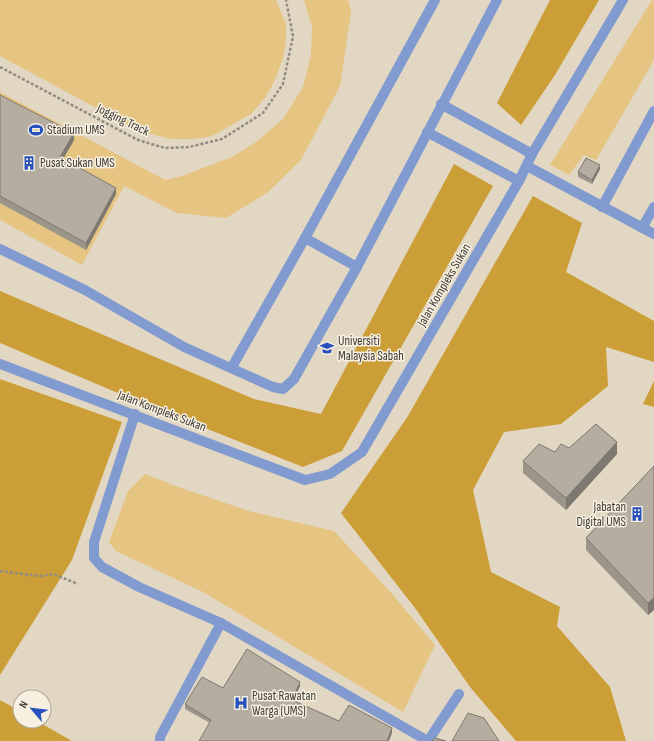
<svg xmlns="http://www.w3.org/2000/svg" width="654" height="741" font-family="'Sofia Sans Condensed',sans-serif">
	<rect width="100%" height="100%" fill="#eae3d4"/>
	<path fill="#e2d7c2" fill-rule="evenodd" d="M0 0H654V741H0ZM20 697H44V721H20Z"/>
	<g fill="#e6c481">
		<path d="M0 0H276L286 24V40L283 58 275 80 265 98 251 114 212 136 195 139H171L139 131 0 56Z"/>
		<path d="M304 0H348L351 12 340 86 301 160 268 192 226 218 177 213 124 186 82 265 0 220V92L165 180 182 176 232 157 256 142 283 119 303 87 311 55 312 27Z"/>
		<path d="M652 0H654V60L596 160 584 155 569 175 550 165Z"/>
		<path d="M145 474 178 487 249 511 334 531 393 595 435 645 403 712 203 592 116 551 109 542 128 491Z"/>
	</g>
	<g fill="#cc9e37">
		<path d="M550 0H599L555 75 521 125 497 103Z"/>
		<path d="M454 164 493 186 342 451 303 467 132 399 0 343V291L254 399 321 414Z"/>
		<path d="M533 196 582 223 566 272 654 321V362L606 347 608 386 561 424 504 432 473 490 491 572 560 607 557 626 610 687 626 741H516L470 687 415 608 341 513 408 416Z"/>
		<path d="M0 379 122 422 72 560 0 675Z"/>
		<path d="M654 381V407L643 404Z"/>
		<path d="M0 700 20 711V721H37L72 741H0Z"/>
	</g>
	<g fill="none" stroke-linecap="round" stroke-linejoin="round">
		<g stroke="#918c82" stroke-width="2.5" stroke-dasharray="3 2" stroke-linecap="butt">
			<path d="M0 67 138 140 165 148 189 147 222 139 263 113 283 84 293 36 286 0"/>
			<path d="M0 571 39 576 53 574 78 584"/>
		</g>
		<g stroke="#819bd0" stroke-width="10">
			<path d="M441 104 532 154"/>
			<path d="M427 132 519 181"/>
			<path d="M527 166 654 234"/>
			<path d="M602 207 654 111"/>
			<path d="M642 228 654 207"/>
			<path d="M305 238 357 267"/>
			<path d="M0 249 85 290 184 347 273 387 283 389 294 379 357 267 497 0"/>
			<path d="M0 364 305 480 330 474 362 452 519 181 532 154 623 0"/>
			<path d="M232 367 305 238 435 0"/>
			<path d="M135 414 94 542V558L102 567 139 587 221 623 428 741 459 694"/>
			<path d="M160 741V737L221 623"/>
		</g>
	</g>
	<g fill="#9b958a">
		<path d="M0 95 74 140 63 159 116 194 86 250 0 203Z"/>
		<path d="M600 169 592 184 578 177V172Z"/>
		<path d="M569 448 617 454 566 510 523 473V461Z"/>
		<path d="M654 466V610L648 615 586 550V538Z"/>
		<path d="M300 686 293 701 339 721 392 733 210 723 185 709V704L223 688Z"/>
	</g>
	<g fill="#7e7970">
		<path d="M74 133V140L60 164V157Z"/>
		<path d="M600 165V169L592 184V180Z"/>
		<path d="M116 188V194L86 250V243Z"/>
		<path d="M617 442V454L566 510V498Z"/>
		<path d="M654 598V610L648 615V603Z"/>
		<path d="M300 682V686L292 704V700Z"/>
		<path d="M392 728V733L389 741H387Z"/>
	</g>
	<g fill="#b4ada0" stroke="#7e7970">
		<path d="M0 95 74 133 60 157 116 188 86 243 0 196Z"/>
		<path d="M586 158 600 165 592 180 578 172Z"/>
		<path d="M596 424 617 442 566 498 523 461 539 444 555 452 561 444 569 448Z"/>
		<path d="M654 466V598L648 603 586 538Z"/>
		<path d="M247 649 300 682 292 700 339 721 349 705 392 728 387 741H199L211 720 185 704 202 677 223 688Z"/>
		<path d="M468 713 484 718 499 741H452Z"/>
		<path d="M435 738 446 741H432Z"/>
	</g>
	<defs>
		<symbol id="stadium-bare" viewBox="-9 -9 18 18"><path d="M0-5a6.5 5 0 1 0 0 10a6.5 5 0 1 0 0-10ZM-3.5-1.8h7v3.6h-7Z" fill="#2651bf" stroke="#f7f0e1" stroke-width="2.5" paint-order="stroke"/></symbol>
		<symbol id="building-bare" viewBox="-9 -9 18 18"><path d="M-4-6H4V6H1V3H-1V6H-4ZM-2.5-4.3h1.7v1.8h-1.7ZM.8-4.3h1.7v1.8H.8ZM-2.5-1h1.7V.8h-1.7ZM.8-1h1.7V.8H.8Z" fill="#2651bf" stroke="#f7f0e1" stroke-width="2.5" paint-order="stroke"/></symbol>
		<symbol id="university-bare" viewBox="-9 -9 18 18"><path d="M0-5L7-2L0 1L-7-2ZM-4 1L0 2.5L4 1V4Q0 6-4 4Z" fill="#2651bf" stroke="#f7f0e1" stroke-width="2.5" paint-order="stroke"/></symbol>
		<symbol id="hospital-bare" viewBox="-9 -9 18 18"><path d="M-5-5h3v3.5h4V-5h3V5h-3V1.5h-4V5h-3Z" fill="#2651bf" stroke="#f7f0e1" stroke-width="2.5" paint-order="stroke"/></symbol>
	</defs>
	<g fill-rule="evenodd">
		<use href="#stadium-bare" x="26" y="120" width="20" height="20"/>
		<use href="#building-bare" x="19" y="153" width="20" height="20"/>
		<use href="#university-bare" x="317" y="338" width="20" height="20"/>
		<use href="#building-bare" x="627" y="504" width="20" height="20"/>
		<use href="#hospital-bare" x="231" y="693" width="20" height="20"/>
	</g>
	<g text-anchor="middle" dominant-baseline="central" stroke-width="3" stroke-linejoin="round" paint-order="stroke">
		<g font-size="13" fill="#3e3b35" stroke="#f7f0e1">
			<text transform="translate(123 120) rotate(26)">Jogging Track</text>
			<text transform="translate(444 285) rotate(-60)">Jalan Kompleks Sukan</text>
			<text transform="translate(162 411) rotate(21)">Jalan Kompleks Sukan</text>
		</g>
		<g font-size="13" fill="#3e3b35" stroke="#f7f0e1" text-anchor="start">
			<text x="47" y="130">Stadium UMS</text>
			<text x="40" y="163">Pusat Sukan UMS</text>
			<text x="338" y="341">Universiti<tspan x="338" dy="15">Malaysia Sabah</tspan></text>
			<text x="626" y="507" text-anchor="end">Jabatan<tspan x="626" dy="15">Digital UMS</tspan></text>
			<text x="252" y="696">Pusat Rawatan<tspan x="252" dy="15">Warga (UMS)</tspan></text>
		</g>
	</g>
	<g transform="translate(32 709) rotate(298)"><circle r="19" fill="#f7f0e1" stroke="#ada89c"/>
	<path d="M0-3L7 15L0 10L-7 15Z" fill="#2651bf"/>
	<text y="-6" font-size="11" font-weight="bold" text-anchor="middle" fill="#3e3b35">N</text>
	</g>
</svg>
